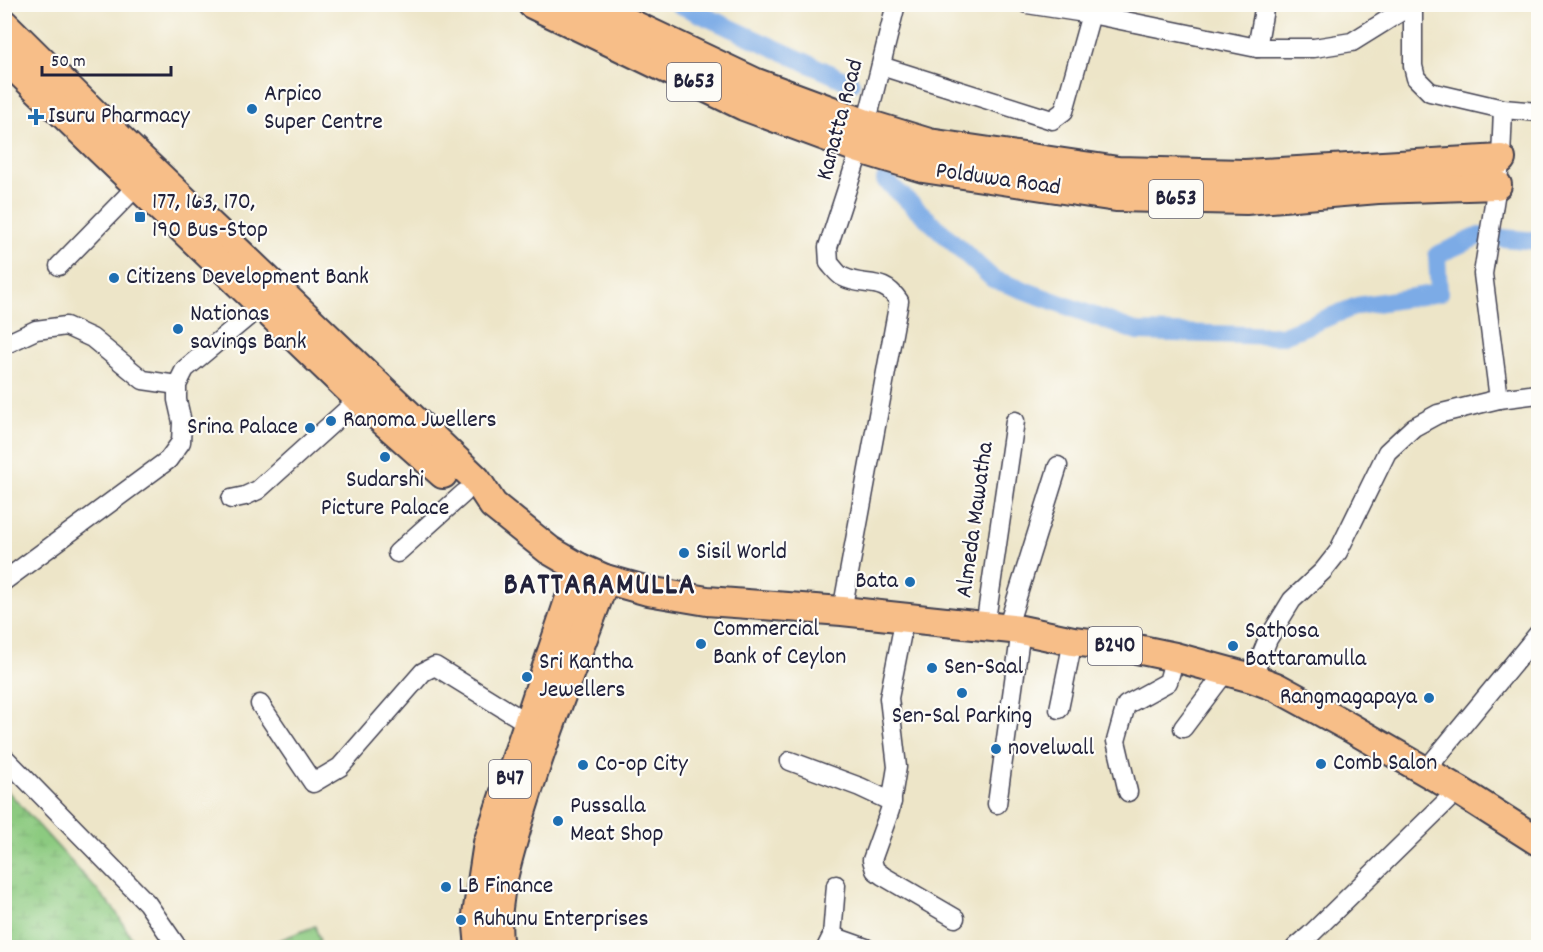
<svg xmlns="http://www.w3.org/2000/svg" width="1543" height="952" font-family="Dekko,sans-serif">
	<defs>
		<pattern id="wetland-marsh" width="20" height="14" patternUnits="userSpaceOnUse" patternTransform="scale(1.5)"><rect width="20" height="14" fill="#8cca80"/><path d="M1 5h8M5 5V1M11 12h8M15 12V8" fill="none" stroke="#78ad70"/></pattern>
	</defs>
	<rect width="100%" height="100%" fill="#fdfcf7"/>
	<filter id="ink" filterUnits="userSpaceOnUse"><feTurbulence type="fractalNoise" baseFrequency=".0167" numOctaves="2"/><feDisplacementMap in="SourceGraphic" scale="12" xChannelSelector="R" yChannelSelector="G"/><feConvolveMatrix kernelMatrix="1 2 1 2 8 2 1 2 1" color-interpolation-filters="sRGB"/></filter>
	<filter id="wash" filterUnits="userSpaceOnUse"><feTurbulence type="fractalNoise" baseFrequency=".008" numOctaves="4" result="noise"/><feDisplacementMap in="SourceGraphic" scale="24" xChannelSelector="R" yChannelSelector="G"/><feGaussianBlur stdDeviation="1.35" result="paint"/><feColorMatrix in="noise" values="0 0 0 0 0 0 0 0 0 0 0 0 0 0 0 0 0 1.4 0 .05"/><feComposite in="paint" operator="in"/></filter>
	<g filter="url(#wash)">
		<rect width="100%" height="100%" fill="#ede5c8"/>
		<g fill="url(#wetland-marsh)" stroke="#57765e" stroke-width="1.5">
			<path d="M4 787 114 909 137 947H5Z"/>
			<path d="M315 926 320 941 309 947H268L272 943Z"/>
		</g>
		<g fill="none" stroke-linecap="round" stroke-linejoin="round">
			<g stroke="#7cabe6" stroke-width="18">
				<path d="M678 4 851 83"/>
				<path d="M885 180 993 279 1138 332 1281 336 1357 306 1439 293 1437 255 1479 236 1538 241"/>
			</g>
		</g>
	</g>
	<g filter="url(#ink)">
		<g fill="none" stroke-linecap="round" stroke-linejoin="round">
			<defs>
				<g id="minor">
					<path d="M1027 4 1091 14 1257 48H1314L1352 42 1413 4"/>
					<path d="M1413 4V66L1416 78 1430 92 1503 109 1538 112"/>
					<path d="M1257 48 1265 4"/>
					<path d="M881 66 1052 120 1064 111 1091 14"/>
					<path d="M59 266 137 186"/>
					<path d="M4 345 36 330 66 326 92 338 143 380 177 385"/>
					<path d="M1499 399 1483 274 1501 159 1503 109"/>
					<path d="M231 499 245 496 258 490 359 399"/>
					<path d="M397 553 464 493"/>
					<path d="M4 581 168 460 181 442 182 422 177 400V385L185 369 268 300"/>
					<path d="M842 611 899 301C883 276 864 288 843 277 838 275 833 267 829 263L828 247 860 149 896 4"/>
					<path d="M905 617 889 698 897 767 890 810 872 860 875 870 883 876 955 918"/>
					<path d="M985 627 1015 421"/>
					<path d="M1007 629 1058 466"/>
					<path d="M1252 678 1268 639 1292 600 1323 571 1338 552 1387 452 1414 427 1438 414 1499 399 1538 394"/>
					<path d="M260 704 313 783 340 767 423 672 435 666 537 729"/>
					<path d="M1059 709 1073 641"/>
					<path d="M1183 728 1226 671"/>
					<path d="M4 757 147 903 178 948"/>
					<path d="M790 761 860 787 892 802"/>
					<path d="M1425 771 1538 634"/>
					<path d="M1128 792 1116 741 1126 705 1168 682 1175 657"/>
					<path d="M997 804 1021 630"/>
					<path d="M832 936 866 948"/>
					<path d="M826 948 832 936 836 885"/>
					<path d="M1295 948 1310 935 1458 790"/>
				</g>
				<g id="primary">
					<path d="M532 4 744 106 860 149 923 168 1116 197 1246 200 1378 189 1497 185"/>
					<path d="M589 4 754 82 867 124 929 143 1118 171 1245 174 1501 159"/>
					<path d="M4 24 117 136 476 479 493 505 549 550 580 568 605 579 648 591 707 601 842 611 1021 630 1073 641 1132 648 1175 657 1252 678 1276 687 1351 728 1458 790 1538 841"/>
					<path d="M4 57 359 399 443 474"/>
					<path d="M480 948 477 915 488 843 580 568"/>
					<path d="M499 948C492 906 506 866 517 826 541 742 575 661 605 579"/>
				</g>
			</defs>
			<use href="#minor" stroke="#403f50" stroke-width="21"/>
			<use href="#primary" stroke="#403f50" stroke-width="32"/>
			<use href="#minor" stroke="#fff" stroke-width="18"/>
			<use href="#primary" stroke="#f7be88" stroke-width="28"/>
		</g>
	</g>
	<g fill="#1f6fb2" stroke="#fdfcf7" stroke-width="2">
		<circle cx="252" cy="109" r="6"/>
		<path d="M33 108h6v6h6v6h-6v6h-6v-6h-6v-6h6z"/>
		<rect x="134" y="211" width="12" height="12" rx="3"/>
		<circle cx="114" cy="278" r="6"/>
		<circle cx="178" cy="329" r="6"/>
		<circle cx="331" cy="421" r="6"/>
		<circle cx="310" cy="428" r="6"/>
		<circle cx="385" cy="457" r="6"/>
		<circle cx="684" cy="553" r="6"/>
		<circle cx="910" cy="582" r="6"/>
		<circle cx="701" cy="644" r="6"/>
		<circle cx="1233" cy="646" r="6"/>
		<circle cx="932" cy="668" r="6"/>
		<circle cx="527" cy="677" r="6"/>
		<circle cx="962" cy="693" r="6"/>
		<circle cx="1429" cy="698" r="6"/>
		<circle cx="996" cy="749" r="6"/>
		<circle cx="1321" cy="764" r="6"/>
		<circle cx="583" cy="765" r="6"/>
		<circle cx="558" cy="821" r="6"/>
		<circle cx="446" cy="887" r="6"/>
		<circle cx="461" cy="920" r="6"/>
	</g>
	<g text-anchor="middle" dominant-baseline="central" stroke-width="4.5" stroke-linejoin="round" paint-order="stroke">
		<g fill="#fdfcf7" stroke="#646373" stroke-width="1.5">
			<rect x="667" y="63" width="54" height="38" rx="4.5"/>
			<rect x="1149" y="180" width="54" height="38" rx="4.5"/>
			<rect x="1088" y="627" width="54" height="38" rx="4.5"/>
			<rect x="489" y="760" width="42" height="38" rx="4.5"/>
		</g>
		<g font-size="22" font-weight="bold" fill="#22223b">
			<text x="694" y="82">B653</text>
			<text x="1176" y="199">B653</text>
			<text x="1115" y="646">B240</text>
			<text x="510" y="779">B47</text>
		</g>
		<g font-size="24" fill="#22223b" stroke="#fdfcf7" text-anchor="start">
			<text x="264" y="95">Arpico<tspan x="264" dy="28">Super Centre</tspan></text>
			<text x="48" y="117">Isuru Pharmacy</text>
			<text x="152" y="203">177, 163, 170,<tspan x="152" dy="28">190 Bus-Stop</tspan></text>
			<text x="126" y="278">Citizens Development Bank</text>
			<text x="190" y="315">Nationas<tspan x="190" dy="28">savings Bank</tspan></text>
			<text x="343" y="421">Ranoma Jwellers</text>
			<text x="298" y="428" text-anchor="end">Srina Palace</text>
			<text x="385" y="481" text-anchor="middle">Sudarshi<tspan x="385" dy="28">Picture Palace</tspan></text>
			<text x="696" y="553">Sisil World</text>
			<text x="898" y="582" text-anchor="end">Bata</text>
			<text x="713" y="630">Commercial<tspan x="713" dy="28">Bank of Ceylon</tspan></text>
			<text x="1245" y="632">Sathosa<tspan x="1245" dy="28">Battaramulla</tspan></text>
			<text x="539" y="663">Sri Kantha<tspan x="539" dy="28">Jewellers</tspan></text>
			<text x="944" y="668">Sen-Saal</text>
			<text x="1417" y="698" text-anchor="end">Rangmagapaya</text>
			<text x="962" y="717" text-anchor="middle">Sen-Sal Parking</text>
			<text x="1008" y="749">novelwall</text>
			<text x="1333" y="764">Comb Salon</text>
			<text x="595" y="765">Co-op City</text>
			<text x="570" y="807">Pussalla<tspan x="570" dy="28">Meat Shop</tspan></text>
			<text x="458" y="887">LB Finance</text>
			<text x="473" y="920">Ruhunu Enterprises</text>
		</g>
		<g font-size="24" fill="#22223b" stroke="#fdfcf7">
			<text transform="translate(841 120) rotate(-75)">Kanatta Road</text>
			<text transform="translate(998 180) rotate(8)">Polduwa Road</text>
			<text transform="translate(976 520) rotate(-82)">Almeda Mawatha</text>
		</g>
		<g font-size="30" font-weight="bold" letter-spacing="1.5" fill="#22223b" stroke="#fdfcf7">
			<text x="600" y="587">BATTARAMULLA</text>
		</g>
	</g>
	<rect width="1543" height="952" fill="none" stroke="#fdfcf7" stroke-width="24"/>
	<path d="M42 66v9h129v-9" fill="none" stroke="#22223b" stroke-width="3"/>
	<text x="51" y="66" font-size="18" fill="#22223b" stroke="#fdfcf7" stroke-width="4.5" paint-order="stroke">50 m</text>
</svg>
